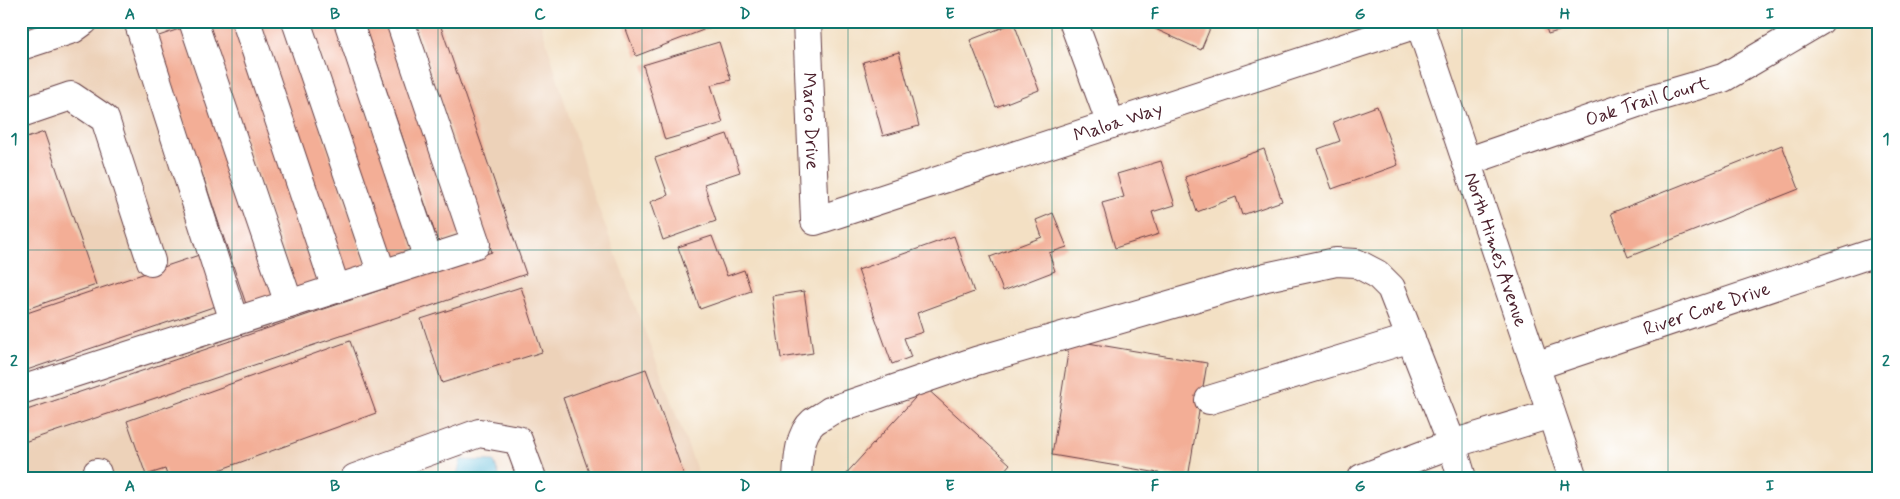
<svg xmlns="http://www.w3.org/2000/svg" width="1900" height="499" font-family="Mynerve,sans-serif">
	<rect width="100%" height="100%" fill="#fff"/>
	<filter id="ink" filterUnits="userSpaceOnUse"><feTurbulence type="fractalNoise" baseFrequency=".02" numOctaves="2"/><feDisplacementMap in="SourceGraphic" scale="10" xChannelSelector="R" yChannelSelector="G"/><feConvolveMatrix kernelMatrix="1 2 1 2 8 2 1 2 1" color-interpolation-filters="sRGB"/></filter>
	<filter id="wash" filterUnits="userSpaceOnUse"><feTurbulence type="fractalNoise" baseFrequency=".0096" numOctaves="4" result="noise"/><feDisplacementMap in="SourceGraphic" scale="20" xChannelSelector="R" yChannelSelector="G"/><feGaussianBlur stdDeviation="1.12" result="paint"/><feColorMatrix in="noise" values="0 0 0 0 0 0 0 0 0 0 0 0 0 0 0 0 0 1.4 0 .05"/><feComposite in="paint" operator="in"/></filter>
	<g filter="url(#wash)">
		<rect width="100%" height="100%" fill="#f3e0c4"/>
		<path fill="#edd2b9" d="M21 21H540L591 188 700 478H500L494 461 461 460 456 478H21Z"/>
		<path fill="#59b8d7" stroke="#526c81" d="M461 460 494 461 500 478H456Z"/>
		<g id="blocks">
			<g fill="#f3ae96">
				<path d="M206 21H232L320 282 297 290Z"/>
				<path d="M258 21H285L366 266 342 275Z"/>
				<path d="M310 21H337L414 250 391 258Z"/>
				<path d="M363 21H389L461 234 438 242Z"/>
				<path d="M415 21H439L526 274 21 443V412L492 252Z"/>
				<path d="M623 21H709L711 27 636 56Z"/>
				<path d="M1138 21H1213L1201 50Z"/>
				<path d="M1544 21H1590V22L1548 34Z"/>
				<path d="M1014 23 1039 90 996 107 970 40Z"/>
				<path d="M182 28 273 298 247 307 156 37Z"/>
				<path d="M719 42 731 80 711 85 723 123 665 140 643 65Z"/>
				<path d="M899 52 919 126 883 136 863 62Z"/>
				<path d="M1377 106 1398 165 1332 189 1318 149 1340 141 1333 122Z"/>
				<path d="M44 132 96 285 21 311V140Z"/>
				<path d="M727 134 740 172 704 184 716 221 663 240 650 202 668 195 655 158Z"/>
				<path d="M1782 145 1799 189 1628 257 1611 213Z"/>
				<path d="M1264 149 1282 201 1242 215 1236 197 1197 212 1185 177Z"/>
				<path d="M1161 161 1175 205 1152 212 1159 234 1115 248 1102 203 1124 197 1117 174Z"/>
				<path d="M1053 213 1067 247 1049 253 1055 271 1003 291 990 257 1042 237 1036 220Z"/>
				<path d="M712 236 727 276 744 270 751 291 700 309 678 247Z"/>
				<path d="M954 236 974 292 917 313 923 332 904 338 911 357 892 364 858 270Z"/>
				<path d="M202 254 219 305 21 372V315Z"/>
				<path d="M521 287 542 352 442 383 421 319Z"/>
				<path d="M804 291 813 353 781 358 772 296Z"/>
				<path d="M1070 340 1207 363 1188 478 1052 455Z"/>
				<path d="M350 341 376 413 197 478H168L165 469 146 475 127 421Z"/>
				<path d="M646 369 685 478H591L563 398Z"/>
				<path d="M925 387 1010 464 998 478H842Z"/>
				<path d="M1700 473 1702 478H1688V477Z"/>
			</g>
		</g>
	</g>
	<g filter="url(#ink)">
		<use href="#blocks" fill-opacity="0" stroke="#633c42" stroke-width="1"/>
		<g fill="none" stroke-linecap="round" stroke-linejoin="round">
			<defs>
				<g id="minor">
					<path d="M138 21 234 321"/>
					<path d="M193 21 289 304"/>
					<path d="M246 21 336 289"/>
					<path d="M296 21 382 274"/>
					<path d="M348 21 428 259"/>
					<path id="s1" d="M807 21 815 221 1420 23"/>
					<path d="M1073 21 1111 124"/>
					<path id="s2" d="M1419 21 1573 478"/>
					<path d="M21 46 73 29 84 21"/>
					<path d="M21 113 71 96 105 119 151 261"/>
					<path id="s3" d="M1466 162 1637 103 1723 78 1820 21"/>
					<path id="s4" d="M1535 366 1879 251"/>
					<path d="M21 390 476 244 400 21"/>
					<path d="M1209 400 1411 338"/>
					<path d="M97 473 98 478"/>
					<path d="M355 478 479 433 518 440 532 478"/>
					<path d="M797 478C798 460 799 434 813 422 818 418 825 415 830 411L976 361 1266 277 1336 262 1356 263 1377 274 1391 288 1452 444 1462 478"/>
					<path d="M1362 478 1452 444 1551 414"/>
				</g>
			</defs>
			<use href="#minor" stroke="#633c42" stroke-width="30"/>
			<use href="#minor" stroke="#fff" stroke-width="28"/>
		</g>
	</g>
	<path fill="none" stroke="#0f766e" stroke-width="1" stroke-opacity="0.55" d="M232 21V478M438 21V478M642 21V478M848 21V478M1052 21V478M1258 21V478M1462 21V478M1668 21V478M21 250H1879"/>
	<g text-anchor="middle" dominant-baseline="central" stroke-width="4.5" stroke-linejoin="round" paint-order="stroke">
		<g font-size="19" fill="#4a1f2b" stroke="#fff">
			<text stroke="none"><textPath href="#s3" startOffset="191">Oak Trail Court</textPath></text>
			<text stroke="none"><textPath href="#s1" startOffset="100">Marco Drive</textPath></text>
			<text stroke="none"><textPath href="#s1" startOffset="519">Maloa Way</textPath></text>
			<text stroke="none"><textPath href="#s2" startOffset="241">North Himes Avenue</textPath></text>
			<text stroke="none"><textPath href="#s4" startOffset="181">River Cove Drive</textPath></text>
		</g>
	</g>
	<rect width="1900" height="499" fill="none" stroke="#fff" stroke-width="55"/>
	<rect x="28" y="28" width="1844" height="444" fill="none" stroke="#0f766e" stroke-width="2"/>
	<g font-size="16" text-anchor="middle" font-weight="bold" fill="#0f766e">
		<text x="130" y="19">A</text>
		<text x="335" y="19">B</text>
		<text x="540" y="19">C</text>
		<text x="745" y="19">D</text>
		<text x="950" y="19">E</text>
		<text x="1155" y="19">F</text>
		<text x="1360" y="19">G</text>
		<text x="1565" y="19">H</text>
		<text x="1770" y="19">I</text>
		<text x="14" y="144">1</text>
		<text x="1886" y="144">1</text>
		<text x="14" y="366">2</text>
		<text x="1886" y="366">2</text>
		<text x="130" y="491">A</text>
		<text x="335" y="491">B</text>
		<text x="540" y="491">C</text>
		<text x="745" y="491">D</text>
		<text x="950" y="491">E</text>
		<text x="1155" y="491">F</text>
		<text x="1360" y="491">G</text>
		<text x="1565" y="491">H</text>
		<text x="1770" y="491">I</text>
	</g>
</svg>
